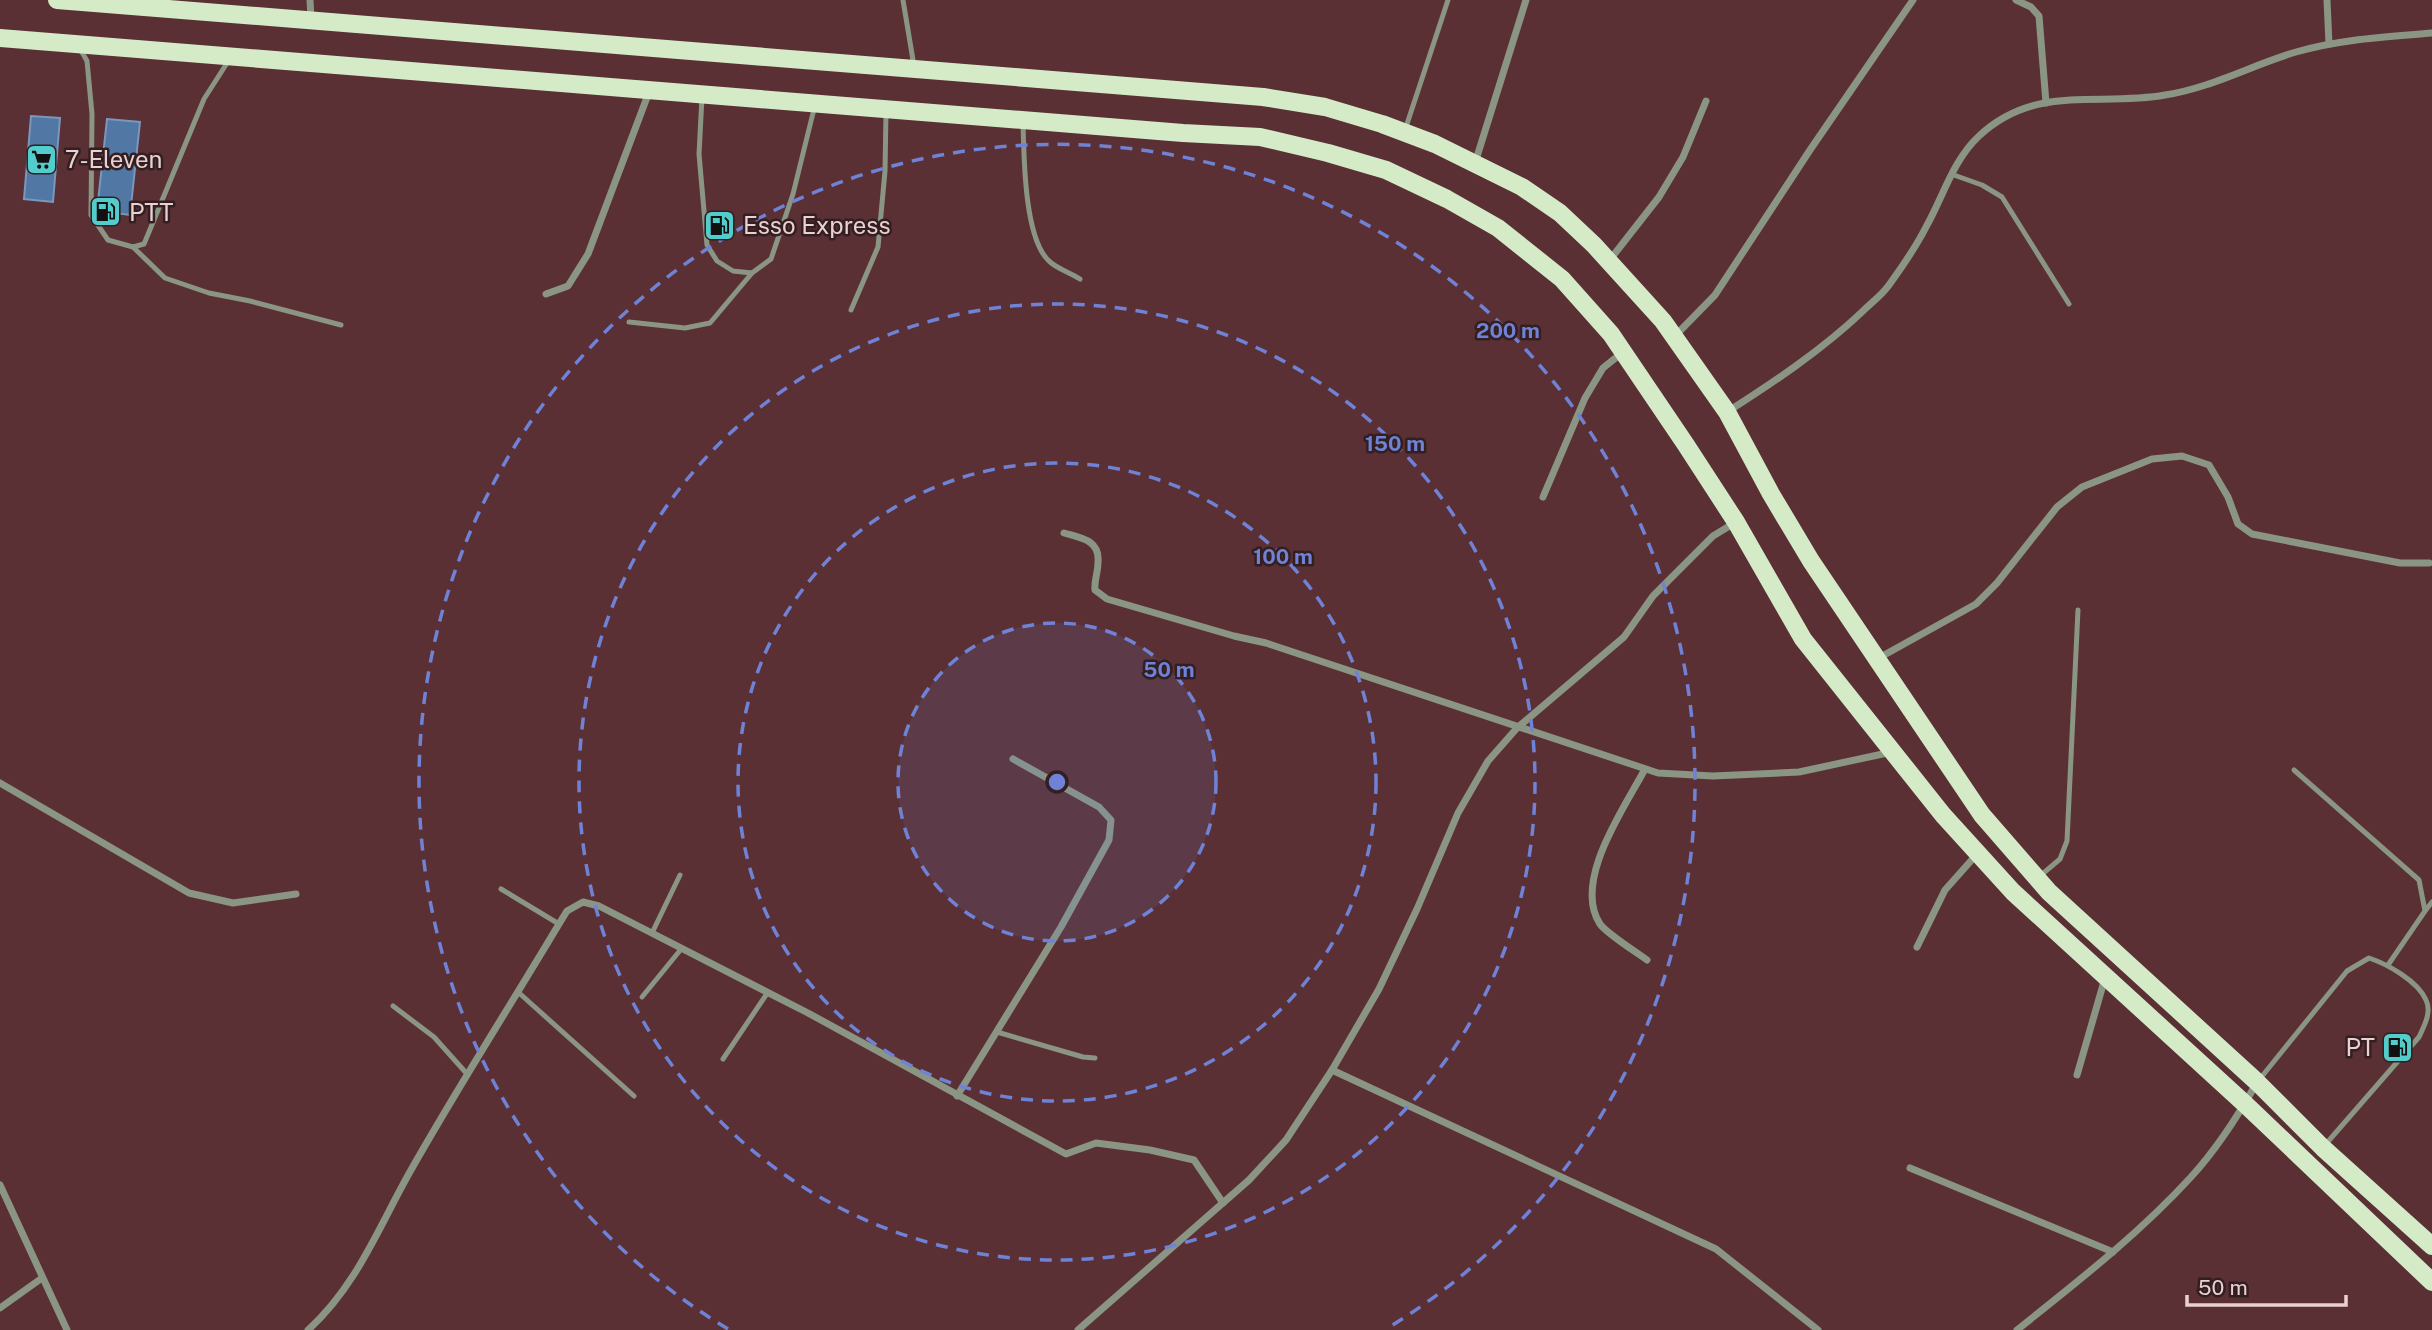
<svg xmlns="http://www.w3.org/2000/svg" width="2432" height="1330" font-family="'Public Sans',sans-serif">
	<rect width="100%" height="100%" fill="#5a3035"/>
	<g fill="#5177a4" stroke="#7b97bb" stroke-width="2">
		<path d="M31 116 60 118 53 202 24 199Z"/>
		<path d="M107 119 140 122 130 215 97 211Z"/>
	</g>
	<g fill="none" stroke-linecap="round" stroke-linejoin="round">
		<g stroke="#8a9584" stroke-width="5">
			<path d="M903 0 914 66"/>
			<path d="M79 47 87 61 92 114 91 215 108 240 133 247 144 244 204 99 229 60"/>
			<path d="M702 97 699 154 707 245 717 261 733 271 752 273 771 259 793 194 815 105"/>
			<path d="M1023 123C1024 155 1024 236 1048 260 1055 268 1071 273 1080 279"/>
			<path d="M1405 130 1448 0"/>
			<path d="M1951 174 1982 185 2002 197 2069 304"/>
			<path d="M133 247 165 278 209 293 250 301 341 325"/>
			<path d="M851 310 878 247 885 171 886 112"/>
			<path d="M629 322 685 328 710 323 752 273"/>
			<path d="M2294 770 2419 880 2425 911 2388 965"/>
			<path d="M2040 876 2060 859 2067 841 2078 610"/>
			<path d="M501 889 559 924"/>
			<path d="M2425 911 2432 902"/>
			<path d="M652 933 680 875"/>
			<path d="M518 992 634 1096"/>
			<path d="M642 997 682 948"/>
			<path d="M393 1006 434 1037 468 1075"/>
			<path d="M997 1032 1083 1057 1095 1058"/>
			<path d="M723 1059 768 992"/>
			<path d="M2259 1080 2347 971 2369 958C2387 964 2418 981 2426 1000 2432 1012 2424 1026 2419 1037L2325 1145"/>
		</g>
		<g stroke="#8a9584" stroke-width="7">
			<path d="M310 0 311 19"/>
			<path d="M2016 0 2031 7 2039 16 2046 103"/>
			<path d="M2327 0 2329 44"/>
			<path d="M1475 163 1526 0"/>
			<path d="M1609 261 1659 197 1683 157 1706 101"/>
			<path d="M546 294 568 286 588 254 649 92"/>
			<path d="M1674 337 1715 295 1810 150 1913 0"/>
			<path d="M1727 412C1774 382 1822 350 1863 311 1871 303 1882 295 1889 285 1902 267 1916 247 1926 227 1943 197 1953 160 1979 136 2036 83 2098 107 2165 95 2211 88 2252 65 2296 52 2340 39 2386 37 2432 33"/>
			<path d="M1543 497 1585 398 1603 368 1623 352"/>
			<path d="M1064 533C1081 538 1100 540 1098 562 1098 573 1094 580 1095 590L1107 599 1234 636 1266 643 1658 773 1713 776 1799 772 1892 752"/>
			<path d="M1877 659 1976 604 1997 583 2057 507 2082 487 2152 459 2182 456 2209 465 2228 497 2238 524 2252 534 2400 563H2429"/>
			<path d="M1645 769C1625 807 1572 881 1600 924 1606 933 1636 952 1647 960"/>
			<path d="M0 783 189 893 233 903 296 894"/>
			<path d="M1917 947 1945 890 1977 854"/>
			<path d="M1332 1070 1716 1249 1818 1330"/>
			<path d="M2077 1075 2105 978"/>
			<path d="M957 1096 1061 927 1109 840 1111 820 1099 807 1013 759"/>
			<path d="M1910 1168 2113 1252"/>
			<path d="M0 1185 67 1330"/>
			<path d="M0 1308 42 1278"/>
			<path d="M308 1330C357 1286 379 1226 411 1170 458 1087 510 1006 559 924L567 911 583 902 599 906 808 1013 1066 1154 1096 1143 1150 1150 1194 1160 1223 1203"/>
			<path d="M1078 1330 1249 1180 1286 1140 1332 1070 1379 989 1417 909 1458 813 1488 761 1517 728 1624 637 1653 596 1713 536 1736 522"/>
			<path d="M2017 1330C2077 1282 2139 1234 2191 1177 2214 1152 2239 1114 2256 1084"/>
		</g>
		<g stroke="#d5ebc8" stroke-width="18">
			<path d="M57 0 1263 97 1325 107 1382 124 1435 144 1522 187 1560 213 1594 245 1663 321 1727 412 1771 494 1811 561 1982 815 2049 892 2257 1082 2323 1148 2432 1246"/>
			<path d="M0 38 1183 133 1260 137 1328 153 1386 170 1447 199 1498 228 1562 279 1611 334 1686 445 1736 522 1803 639 1943 815 2013 892 2245 1104 2432 1282"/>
		</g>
	</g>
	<circle cx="1057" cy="782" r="159" fill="#6f82d6" fill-opacity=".12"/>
	<g fill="none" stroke="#6f82d6" stroke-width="3.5" stroke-dasharray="12 9">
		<circle cx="1057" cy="782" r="159"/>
		<circle cx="1057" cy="782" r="319"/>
		<circle cx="1057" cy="782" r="478"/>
		<path d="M728 1329A638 638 0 1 1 1386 1329"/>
	</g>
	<defs>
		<symbol id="supermarket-square" viewBox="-11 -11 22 22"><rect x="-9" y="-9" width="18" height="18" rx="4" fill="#53cdcb" stroke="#331f21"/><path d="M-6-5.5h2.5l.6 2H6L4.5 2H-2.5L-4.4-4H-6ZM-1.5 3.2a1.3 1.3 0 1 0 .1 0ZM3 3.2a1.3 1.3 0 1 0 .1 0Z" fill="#111"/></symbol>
		<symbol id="fuel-square" viewBox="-11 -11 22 22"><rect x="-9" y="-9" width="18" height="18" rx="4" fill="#53cdcb" stroke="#331f21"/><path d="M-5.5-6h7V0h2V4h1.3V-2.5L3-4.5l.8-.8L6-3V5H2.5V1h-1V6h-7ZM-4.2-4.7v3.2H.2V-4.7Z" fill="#111"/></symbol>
	</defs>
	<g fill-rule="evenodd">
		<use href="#supermarket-square" x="24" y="142" width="35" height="35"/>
		<use href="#fuel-square" x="88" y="194" width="35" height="35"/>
		<use href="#fuel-square" x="702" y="208" width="35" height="35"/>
		<use href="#fuel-square" x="2380" y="1030" width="35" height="35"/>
	</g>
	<g text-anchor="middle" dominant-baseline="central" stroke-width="5" stroke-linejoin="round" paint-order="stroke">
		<g font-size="24" fill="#ebd0d2" stroke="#331f21" text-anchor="start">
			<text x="65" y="159">7-Eleven</text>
			<text x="129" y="212">PTT</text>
			<text x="743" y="225">Esso Express</text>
			<text x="2375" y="1047" text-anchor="end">PT</text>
		</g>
	</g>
	<circle cx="1057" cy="782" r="10" fill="#6f82d6" stroke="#331f21" stroke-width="3.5"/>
	<g font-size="21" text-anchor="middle" font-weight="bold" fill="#6f82d6" stroke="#331f21" stroke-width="5" stroke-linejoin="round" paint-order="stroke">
		<text x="1508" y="338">200 m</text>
		<text x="1395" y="451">150 m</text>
		<text x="1283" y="564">100 m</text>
		<text x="1169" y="677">50 m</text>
	</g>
	<path d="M2187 1295v10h159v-10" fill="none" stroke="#ebd0d2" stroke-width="3.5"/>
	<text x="2198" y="1295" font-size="21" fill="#ebd0d2" stroke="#331f21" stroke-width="5" paint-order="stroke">50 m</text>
</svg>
